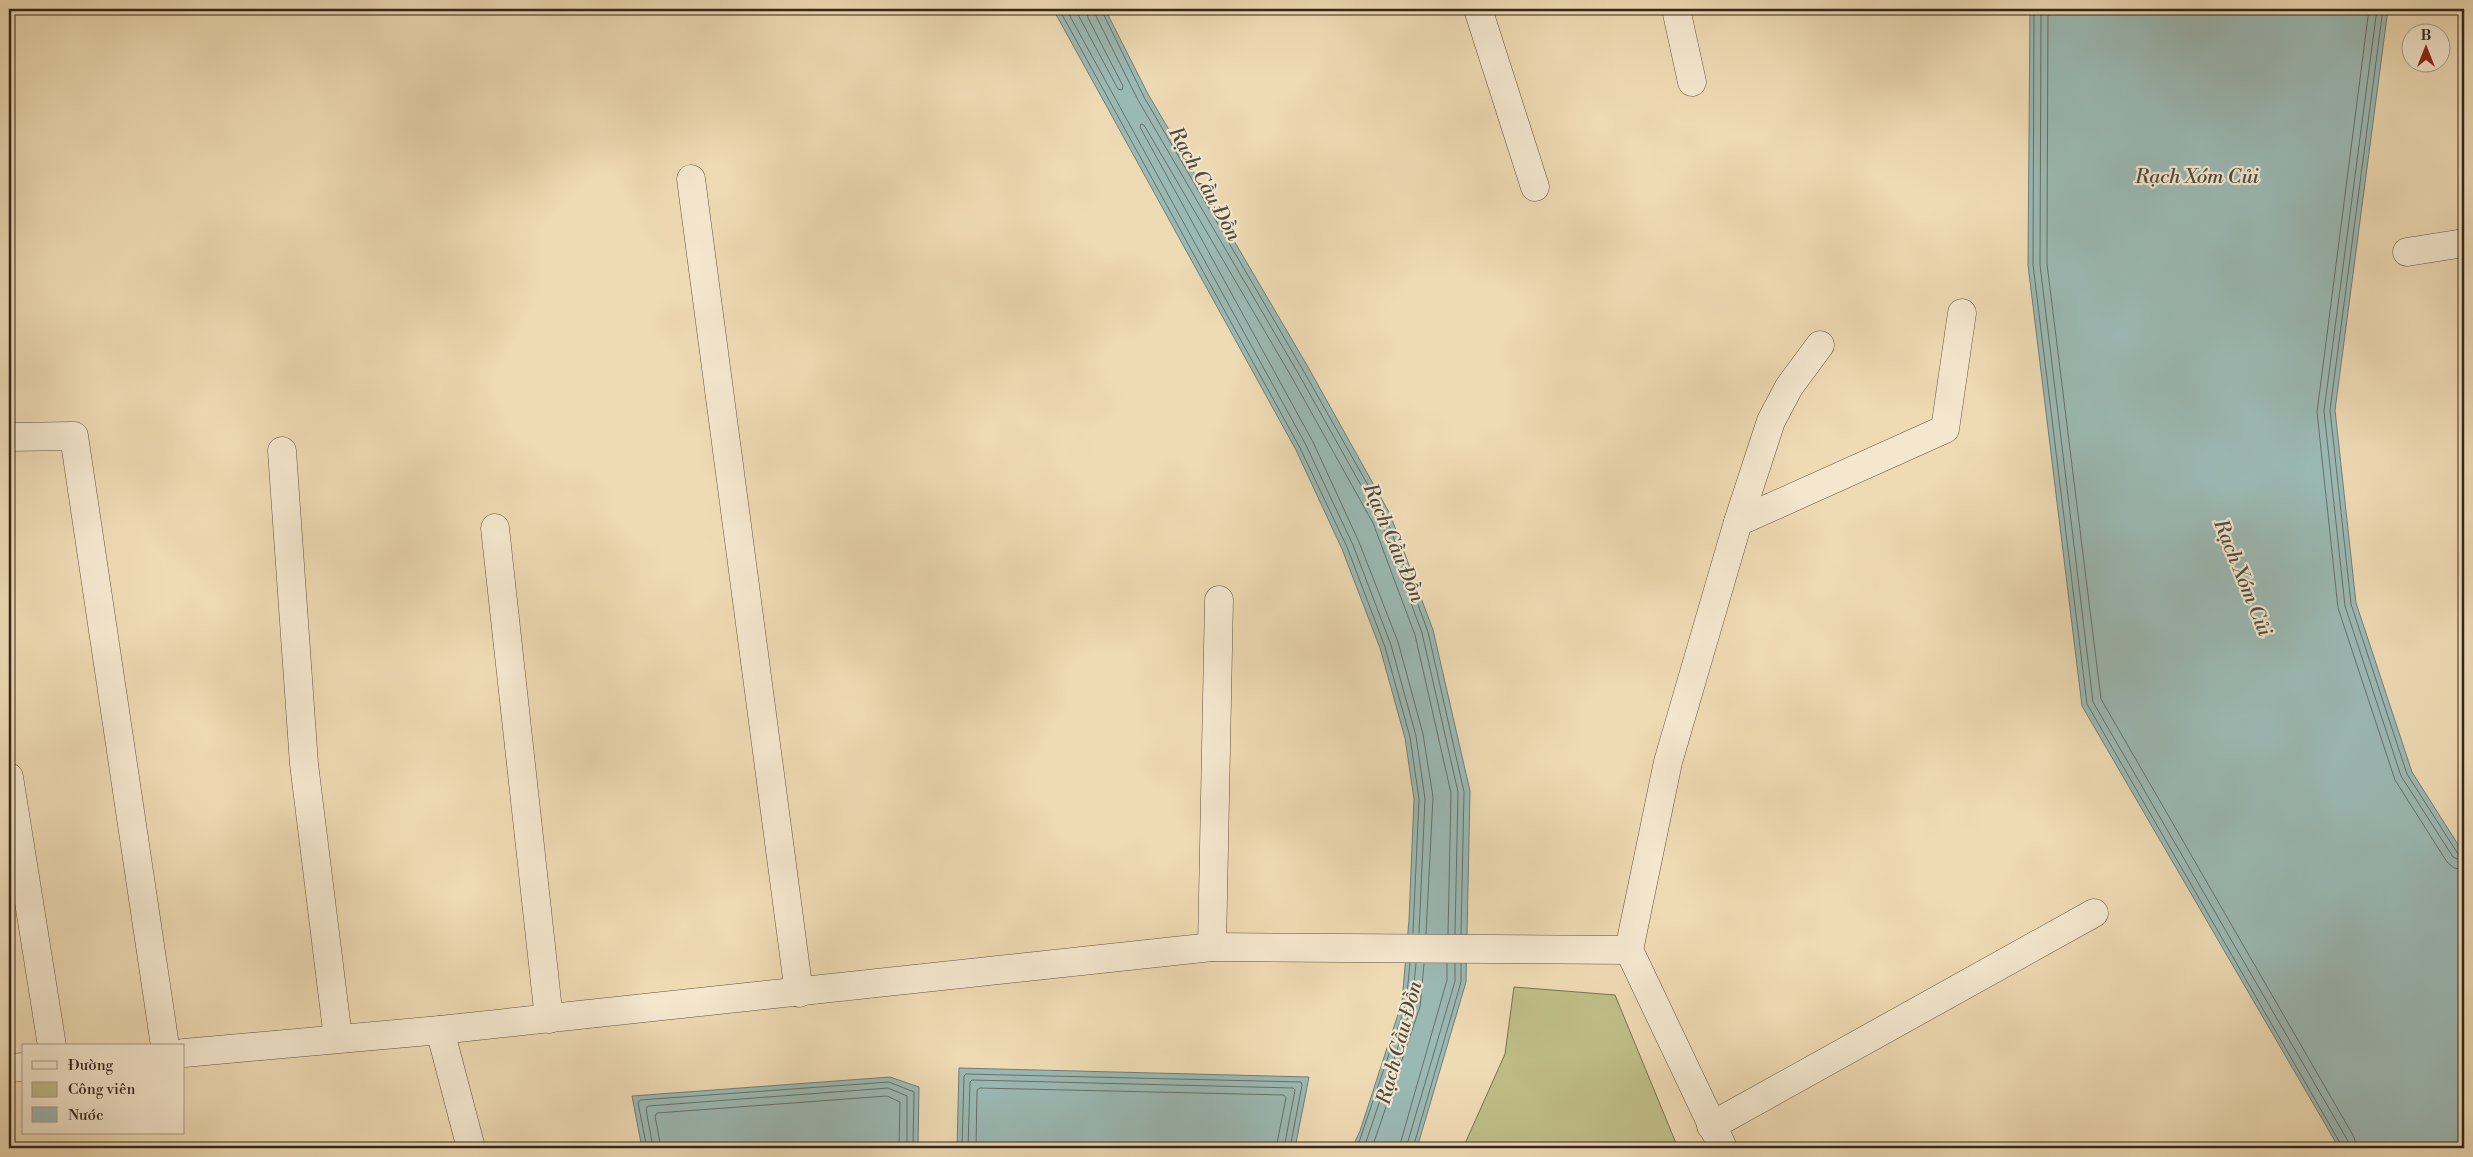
<svg xmlns="http://www.w3.org/2000/svg" width="2473" height="1157" font-family="'Libre Bodoni',serif">
	<rect width="100%" height="100%" fill="#eedab3"/>
	<filter id="stains"><feTurbulence type="fractalNoise" baseFrequency=".004" numOctaves="4"/><feColorMatrix values="0 0 0 0 .2 0 0 0 0 .09 0 0 0 0 .02 0 0 0 .5 -.17"/></filter>
	<radialGradient id="worn" r=".72"><stop offset=".6" stop-color="#630" stop-opacity="0"/><stop offset="1" stop-color="#630" stop-opacity=".3"/></radialGradient>
	<path fill="#bfbd88" stroke="#797252" d="M1514 987 1615 995 1678 1148H1463L1505 1054Z"/>
	<g fill="#9bb9b4" stroke="#717e78">
		<path d="M1053 9H1105L1148 94 1308 367 1390 514 1433 630 1470 791 1466 982 1417 1148H1352L1360 1131 1402 1002 1409 920 1414 799 1405 738 1380 648 1342 549 1296 450Z"/>
		<path d="M2030 9H2388L2335 410 2356 603 2412 772 2464 854V1148H2339L2082 706 2028 265Z"/>
		<path d="M959 1068 1309 1077 1295 1148H957Z"/>
		<path d="M890 1077 919 1087 918 1148H642L632 1096Z"/>
	</g>
	<g fill="none" stroke-linecap="round" stroke-linejoin="round">
		<g stroke="#677068" stroke-width="1">
			<path d="M1059 9 1300 448 1347 547 1385 647 1410 737 1419 799 1413 933"/>
			<path d="M1066 9 1306 445 1353 545 1391 645 1416 736 1425 799 1419 933"/>
			<path d="M1075 9 1118 89 1122 90 1123 86 1088 18 1087 9"/>
			<path d="M1094 9 1096 16 1138 100 1298 373 1380 519 1422 633 1458 792 1455 934"/>
			<path d="M1101 9 1144 97 1303 370 1386 517 1428 632 1464 792 1461 934"/>
			<path d="M2034 9 2033 265 2087 704 2343 1148"/>
			<path d="M2041 9 2040 265 2093 702 2348 1141 2350 1148"/>
			<path d="M2048 9 2047 264 2101 699 2354 1137 2357 1148"/>
			<path d="M2369 9 2317 412 2338 608 2395 780 2447 862 2454 868 2464 870"/>
			<path d="M2377 9 2324 411 2345 606 2401 776 2453 857 2464 862"/>
			<path d="M2383 9 2330 410 2351 604 2407 774 2458 854 2464 856"/>
			<path d="M1426 934 1433 797 1423 734 1398 642 1359 542 1313 442 1140 127 1141 124 1144 125 1291 376 1373 523 1415 635 1451 793 1448 934"/>
			<path d="M647 1148 638 1103 640 1100 889 1082 914 1092 913 1148"/>
			<path d="M653 1148 646 1109 648 1106 888 1088 907 1096V1148"/>
			<path d="M661 1148 655 1116 657 1113 887 1096 900 1102 899 1148"/>
			<path d="M962 1148 964 1076 966 1074 1301 1082 1302 1085 1290 1148"/>
			<path d="M968 1148 970 1082 972 1080 1293 1088 1295 1090 1284 1148"/>
			<path d="M976 1148 977 1090 980 1088 1284 1095 1286 1098 1276 1148"/>
			<path d="M1357 1148 1406 1004 1410 963"/>
			<path d="M1364 1148 1412 1005 1416 963"/>
			<path d="M1372 1148 1420 1007 1424 964"/>
			<path d="M1399 1148 1447 980V964"/>
			<path d="M1406 1148 1455 981V964"/>
			<path d="M1413 1148 1461 982V964"/>
		</g>
		<defs>
			<g id="minor">
				<path d="M1478 9 1535 187"/>
				<path d="M1676 9 1692 82"/>
				<path d="M691 179 799 993"/>
				<path d="M2407 252 2464 243"/>
				<path d="M9 437 74 436 165 1046"/>
				<path d="M282 451 304 764 338 1038"/>
				<path d="M1738 522 1771 421 1789 387 1820 345"/>
				<path d="M495 528 549 1019"/>
				<path d="M9 777 52 1046"/>
				<path d="M1212 947 1219 600"/>
				<path d="M440 1030 471 1148"/>
				<path d="M184 1053 440 1030 1212 947 1629 950"/>
				<path d="M9 1068 24 1067"/>
				<path d="M1711 1126 2094 913"/>
				<path d="M1723 1148 1629 950 1668 762 1738 522 1945 429 1962 313"/>
			</g>
		</defs>
		<use href="#minor" stroke="#625342" stroke-width="29"/>
		<use href="#minor" stroke="#f4e7ce" stroke-width="28"/>
	</g>
	<g text-anchor="middle" dominant-baseline="central" stroke-width="4.5" stroke-linejoin="round" paint-order="stroke">
		<g font-size="20" font-style="italic" fill="#4d4b43" stroke="#f4e7ce">
			<text x="2197" y="177">Rạch Xóm Củi</text>
			<text transform="translate(1204 184) rotate(61)">Rạch Cầu Đồn</text>
			<text transform="translate(1393 543) rotate(67)">Rạch Cầu Đồn</text>
			<text transform="translate(2242 578) rotate(68)">Rạch Xóm Củi</text>
			<text transform="translate(1400 1043) rotate(-75)">Rạch Cầu Đồn</text>
		</g>
	</g>
	<rect width="2473" height="1157" fill="none" stroke="#eedab3" stroke-width="30"/>
	<rect x="10" y="10" width="2453" height="1137" fill="none" stroke="#33261d" stroke-width="2.5"/>
	<rect x="15" y="15" width="2443" height="1127" fill="none" stroke="#33261d"/>
	<rect x="22" y="1044" width="162" height="90" fill="#f4e7ce" stroke="#a79a87"/>
	<rect x="32" y="1061" width="25" height="8" fill="#f4e7ce" stroke="#a79a87"/>
	<text x="68" y="1070" font-size="15" fill="#33261d">Đường</text>
	<rect x="32" y="1082" width="25" height="15" fill="#bfbd88" stroke="#a79a87"/>
	<text x="68" y="1094" font-size="15" fill="#33261d">Công viên</text>
	<rect x="32" y="1107" width="25" height="15" fill="#9bb9b4" stroke="#a79a87"/>
	<text x="68" y="1120" font-size="15" fill="#33261d">Nước</text>
	<g transform="translate(2426 48)"><circle r="24" fill="#f4e7ce" stroke="#a79a87"/>
	<path d="M0-4L9 19L0 12L-9 19Z" fill="#8f2418"/>
	<text y="-8" font-size="14" font-weight="bold" text-anchor="middle" fill="#33261d">B</text>
	</g>
	<rect width="100%" height="100%" filter="url(#stains)"/>
	<rect width="100%" height="100%" fill="url(#worn)"/>
</svg>
